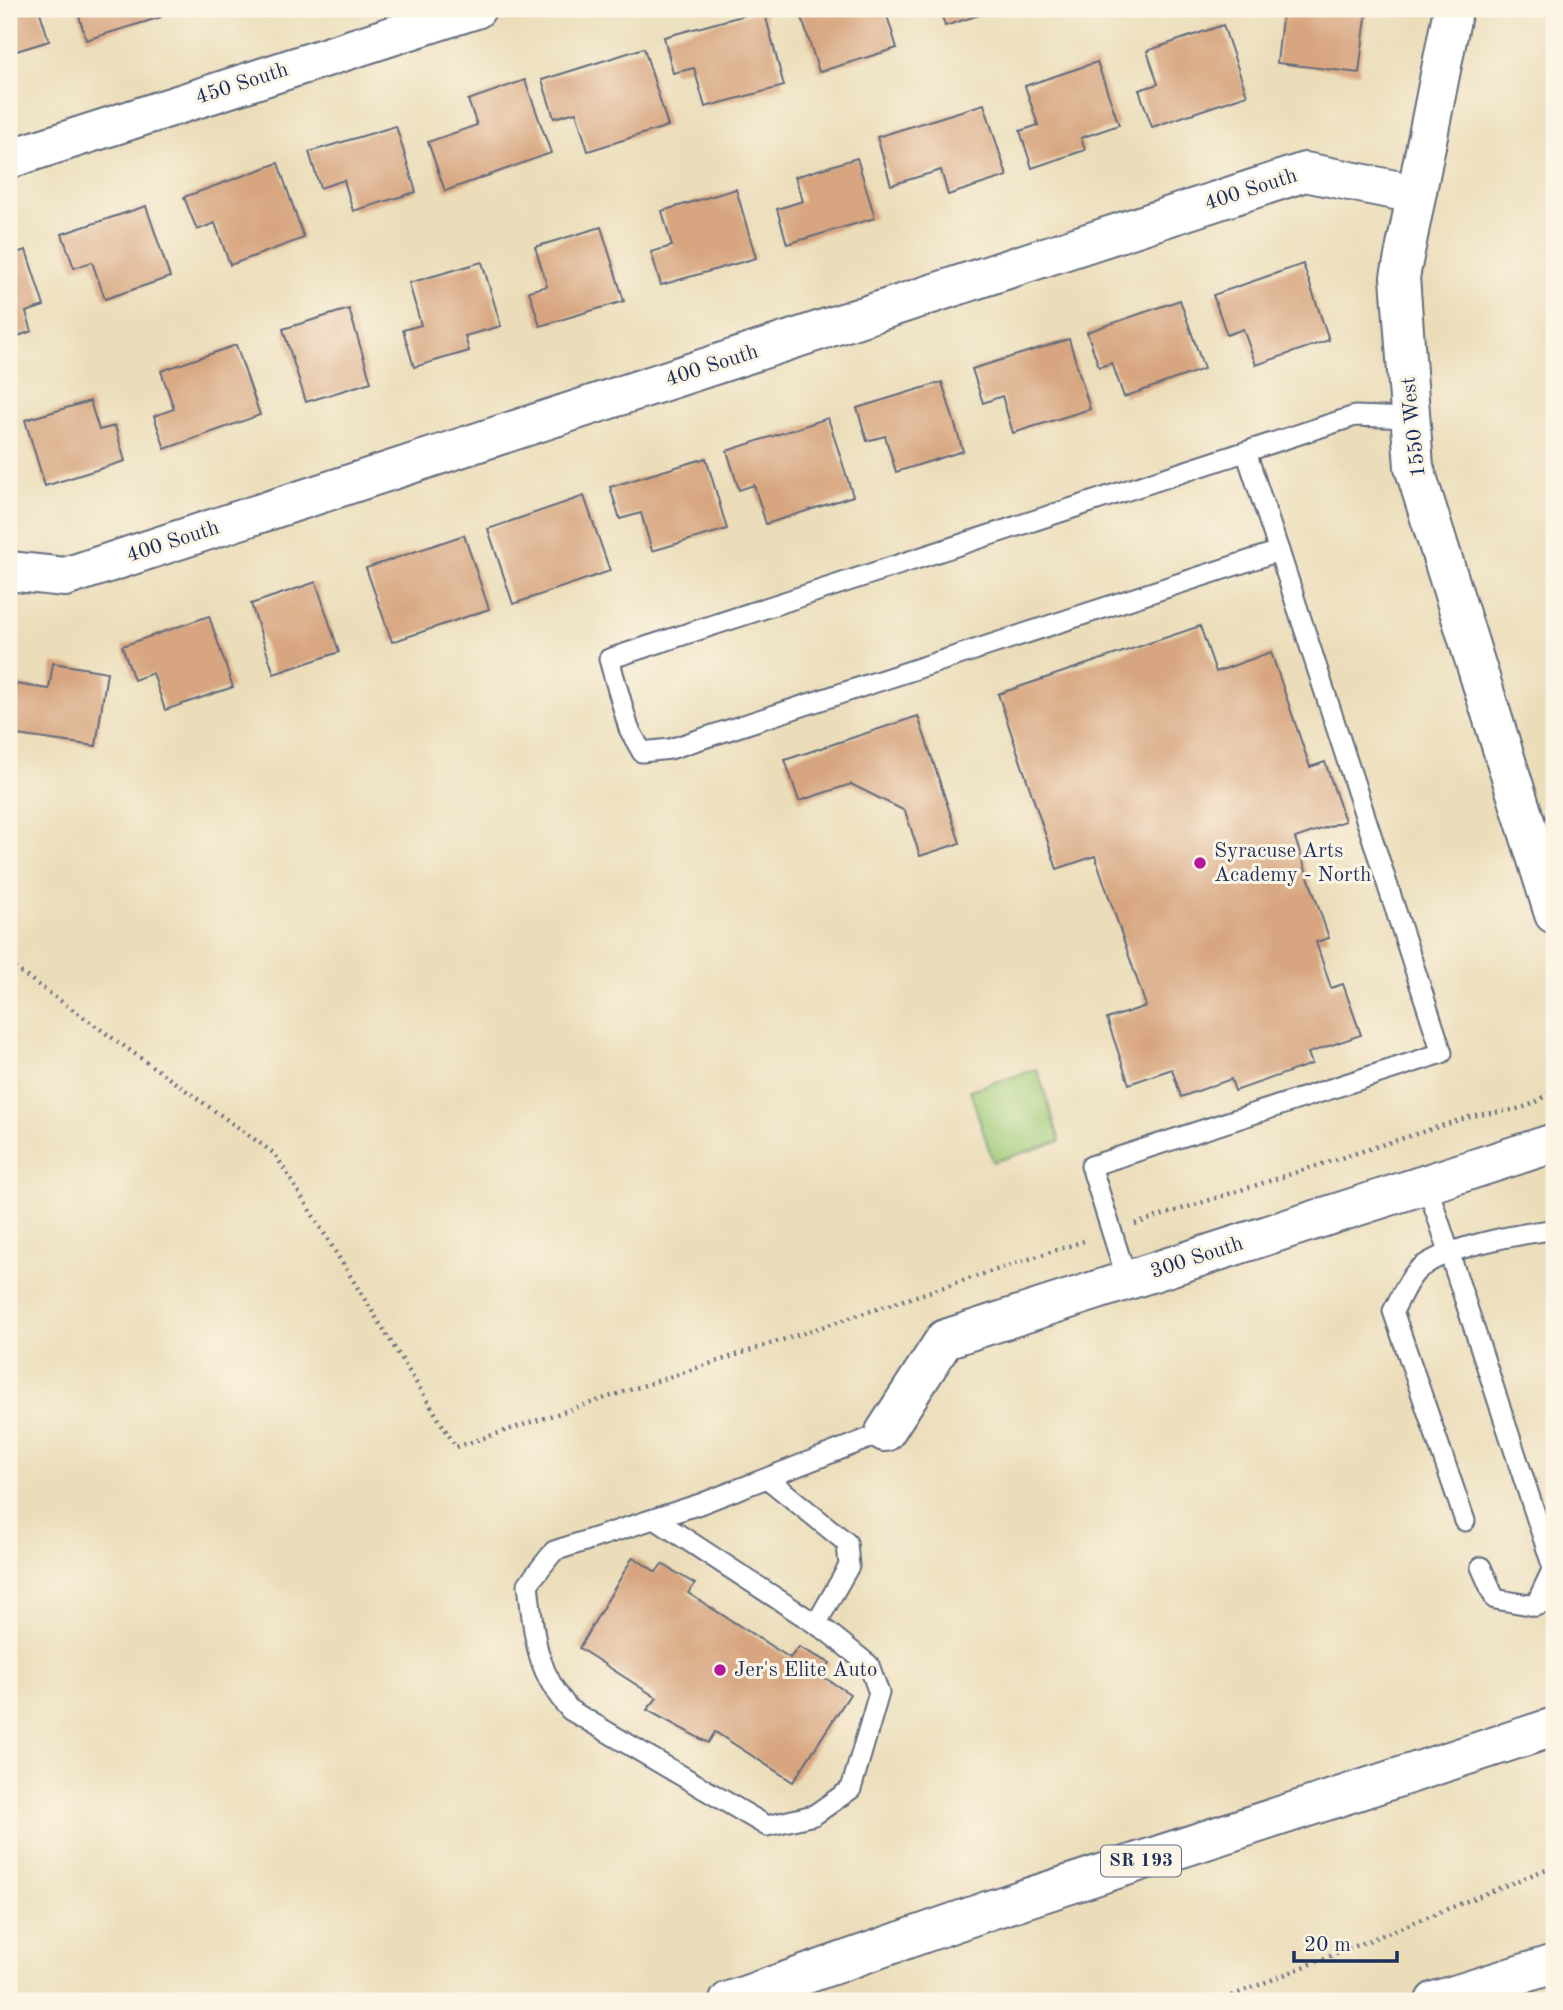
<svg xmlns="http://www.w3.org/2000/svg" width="1563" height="2010" font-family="'Old Standard TT',serif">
	<rect width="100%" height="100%" fill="#fcf5e5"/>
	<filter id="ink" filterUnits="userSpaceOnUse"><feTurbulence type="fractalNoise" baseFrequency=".0143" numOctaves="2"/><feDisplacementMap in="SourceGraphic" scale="14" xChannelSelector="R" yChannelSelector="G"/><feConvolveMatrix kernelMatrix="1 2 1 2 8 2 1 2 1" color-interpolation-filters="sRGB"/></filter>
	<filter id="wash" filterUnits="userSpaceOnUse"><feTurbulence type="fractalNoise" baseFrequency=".00686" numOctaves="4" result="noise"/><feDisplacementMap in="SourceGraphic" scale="28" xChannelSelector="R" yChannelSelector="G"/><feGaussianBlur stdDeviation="1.57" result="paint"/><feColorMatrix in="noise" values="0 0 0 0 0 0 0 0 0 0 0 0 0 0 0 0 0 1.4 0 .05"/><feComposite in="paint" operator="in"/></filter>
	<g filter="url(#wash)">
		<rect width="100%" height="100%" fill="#ebddb9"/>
		<path fill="#9eca77" stroke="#5c7c6a" stroke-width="2" d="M1037 1069 1060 1141 993 1162 970 1090Z"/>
		<g id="blocks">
			<g fill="#d7a57f">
				<path d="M9 9H39L49 41 10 53 14 67 9 69Z"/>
				<path d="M77 9H158L161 17 86 40Z"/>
				<path d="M799 9H885L897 48 819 72Z"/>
				<path d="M940 9H998L945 26Z"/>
				<path d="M1283 9H1367L1359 73 1277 63Z"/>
				<path d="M764 10 784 86 705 107 694 68 673 73 664 37Z"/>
				<path d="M1223 25 1247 95 1152 127 1139 90 1158 84 1147 51Z"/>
				<path d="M644 48 668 126 588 151 576 112 554 118 542 80Z"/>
				<path d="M1097 62 1119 125 1081 138 1085 150 1032 168 1020 131 1038 125 1025 86Z"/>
				<path d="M525 80 551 153 445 191 428 142 477 125 468 100Z"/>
				<path d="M984 104 1007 176 948 195 941 170 891 185 877 137Z"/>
				<path d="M396 126 416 192 353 211 344 180 320 188 309 152Z"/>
				<path d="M857 158 875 218 787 244 777 209 803 201 795 177Z"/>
				<path d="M278 163 304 238 230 265 215 223 197 230 184 197Z"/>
				<path d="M736 189 756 258 661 285 651 252 672 246 662 211Z"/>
				<path d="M146 206 170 277 105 299 92 262 74 268 62 234Z"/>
				<path d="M601 227 624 301 540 326 529 291 547 286 535 247Z"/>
				<path d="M26 250 44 306 26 312 32 331 9 339V255Z"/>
				<path d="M482 262 501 326 465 336 469 351 414 367 403 330 421 325 409 283Z"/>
				<path d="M1303 264 1329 340 1256 365 1243 329 1227 335 1213 295Z"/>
				<path d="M1180 300 1204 369 1124 397 1112 363 1099 367 1087 332Z"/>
				<path d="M349 309 371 382 306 402 283 329Z"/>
				<path d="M1069 339 1090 409 1013 433 1002 396 983 403 972 369Z"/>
				<path d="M236 345 260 415 165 449 154 416 174 409 161 371Z"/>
				<path d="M942 382 963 451 896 472 885 436 867 441 857 408Z"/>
				<path d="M90 401 99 430 115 426 125 461 45 486 25 420Z"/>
				<path d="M828 418 853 496 766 524 754 485 739 490 727 451Z"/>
				<path d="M706 458 727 529 652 551 641 513 620 519 610 487Z"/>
				<path d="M584 496 610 571 513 604 488 529Z"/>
				<path d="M464 535 489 609 392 642 366 568Z"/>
				<path d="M316 582 339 652 274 674 251 604Z"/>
				<path d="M209 616 233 687 165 710 153 673 134 680 122 646Z"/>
				<path d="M1200 626 1216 672 1271 652 1310 767 1325 762 1345 821 1295 838 1329 938 1316 942 1331 988 1343 984 1361 1035 1308 1053 1312 1064 1235 1091 1231 1079 1181 1097 1172 1069 1129 1084 1107 1019 1146 1006 1095 856 1057 869 998 694Z"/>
				<path d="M53 663 107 672 96 746 9 734V683L49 689Z"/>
				<path d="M918 716 960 843 920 856 905 811 851 784 799 801 785 760Z"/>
				<path d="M633 1557 656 1572 662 1564 695 1584 688 1593 790 1658 799 1647 830 1663 822 1676 850 1694 793 1782 715 1732 708 1743 647 1710 657 1698 579 1648Z"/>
			</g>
		</g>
	</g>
	<g filter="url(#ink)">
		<use href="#blocks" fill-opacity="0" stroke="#646c7e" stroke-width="2"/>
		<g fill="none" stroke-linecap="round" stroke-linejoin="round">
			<defs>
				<g id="service">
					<path d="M1246 452 1279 551"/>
					<path d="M1427 1185 1553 1568 1535 1606"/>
					<path d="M1127 1280 1091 1166 1442 1053 1279 551 670 749 642 752 629 729 609 659 1355 416 1411 418"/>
					<path d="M768 1479 847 1543 849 1566 816 1624"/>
					<path d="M655 1519 828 1632 869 1665 879 1693 851 1789 814 1815 767 1826 570 1710C535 1670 534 1635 528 1584L554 1551 700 1504 885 1432"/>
					<path d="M1465 1521 1393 1311C1400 1299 1406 1283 1415 1273 1437 1248 1518 1234 1551 1230L1554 1234"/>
					<path d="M1481 1567 1495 1599 1535 1606 1554 1601"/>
				</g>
				<g id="minor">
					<path d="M1453 9 1400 277 1414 467 1554 914"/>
					<path d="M9 159 476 9"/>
					<path d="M9 571 65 577 1305 172 1415 194"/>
					<path d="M885 1432 945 1339 1554 1143"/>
					<path d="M1435 2001 1554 1964"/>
				</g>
				<path id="primary" d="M729 2001 990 1910 1554 1727"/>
			</defs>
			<use href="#service" stroke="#646c7e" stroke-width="23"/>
			<use href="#minor" stroke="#646c7e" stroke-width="42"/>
			<use href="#primary" stroke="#646c7e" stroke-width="42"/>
			<g stroke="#646c7e" stroke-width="4.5" stroke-dasharray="2 5" stroke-linecap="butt">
				<path d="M9 964 275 1154 456 1447 1087 1240"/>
				<path d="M1135 1224 1472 1116C1506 1109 1527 1114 1554 1089"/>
				<path d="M1219 2001 1554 1866"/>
			</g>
			<use href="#service" stroke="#fff" stroke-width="19"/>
			<use href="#minor" stroke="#fff" stroke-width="38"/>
			<use href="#primary" stroke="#fff" stroke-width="38"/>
		</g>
	</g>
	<g fill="#b5179e" stroke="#fcf5e5" stroke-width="2.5">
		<circle cx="1200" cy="863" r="7"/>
		<circle cx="720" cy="1670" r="7"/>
	</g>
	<g text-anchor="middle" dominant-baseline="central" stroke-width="6" stroke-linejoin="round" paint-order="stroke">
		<rect fill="#fcf5e5" stroke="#5e6a86" stroke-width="2" x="1101" y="1845.5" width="80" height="31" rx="5"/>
		<g font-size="19" font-weight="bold" fill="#1b2f5e">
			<text x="1141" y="1861">SR 193</text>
		</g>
		<g font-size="21" fill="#1b2f5e" stroke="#fcf5e5">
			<text transform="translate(242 84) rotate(-18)">450 South</text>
			<text transform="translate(1251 190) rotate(-18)">400 South</text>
			<text transform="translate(712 366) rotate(-18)">400 South</text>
			<text transform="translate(1414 427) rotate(-96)">1550 West</text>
			<text transform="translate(173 542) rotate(-18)">400 South</text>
			<text transform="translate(1197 1258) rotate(-18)">300 South</text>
		</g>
		<g font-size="21" fill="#1b2f5e" stroke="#fcf5e5" text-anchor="start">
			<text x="1214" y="851">Syracuse Arts<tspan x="1214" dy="24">Academy - North</tspan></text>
			<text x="734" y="1670">Jer's Elite Auto</text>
		</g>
	</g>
	<rect width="1563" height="2010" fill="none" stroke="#fcf5e5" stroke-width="35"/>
	<path d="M1294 1951v10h103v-10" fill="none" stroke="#1b2f5e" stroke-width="3.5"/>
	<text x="1304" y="1951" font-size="21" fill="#1b2f5e" stroke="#fcf5e5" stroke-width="5" paint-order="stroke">20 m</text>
</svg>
